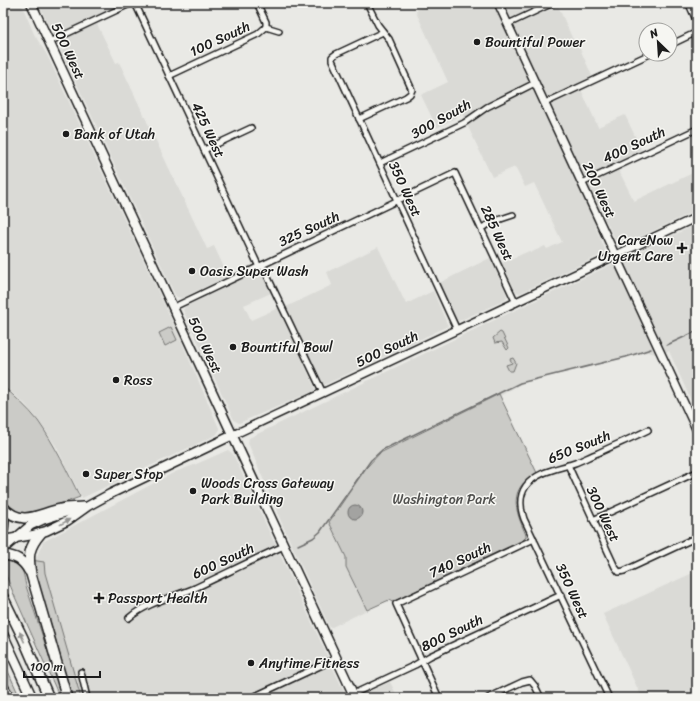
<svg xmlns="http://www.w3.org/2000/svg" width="700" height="701" font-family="Sriracha,sans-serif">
	<rect width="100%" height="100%" fill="#e9e9e5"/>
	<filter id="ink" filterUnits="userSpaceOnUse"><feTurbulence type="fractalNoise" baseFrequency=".025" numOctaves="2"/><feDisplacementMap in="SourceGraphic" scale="8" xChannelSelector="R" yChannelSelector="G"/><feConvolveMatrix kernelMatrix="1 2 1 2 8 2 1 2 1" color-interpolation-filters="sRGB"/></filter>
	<g filter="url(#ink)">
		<g fill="#dadad6">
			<path d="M3 3H21L34 34 47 55 179 336 219 428V431L216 435 82 498 56 446 38 420 25 404 3 385Z"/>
			<path d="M38 3H110L113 8 56 34 51 30Z"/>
			<path d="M430 3H541L545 12 558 6 574 42H577L592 76 578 83 598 127 625 115 642 151 615 163 634 201 697 171V210L619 247 606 221 595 226 605 249 603 254 520 293 516 292 502 263 529 251 530 253 545 246 547 249 562 242 534 183 525 187 515 167 492 177 462 114 437 128 421 95 448 82 416 12 418 9Z"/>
			<path d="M97 24 116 63 119 62 207 249 214 246 228 276 182 298 177 297 175 295 59 46 58 44 61 40Z"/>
			<path d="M697 224V414L669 351 656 354 647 352 524 382 500 396 498 392 384 448 371 458 367 464 328 519 346 557V567L367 610 330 628 283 526 248 443 249 438 463 335Z"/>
			<path d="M378 247 406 304 433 291 448 326 324 385 286 307 332 285 327 272Z"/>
			<path d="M490 258 506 293 507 298 505 300 459 321 456 319 439 283Z"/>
			<path d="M255 273 258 272 261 274 271 293 244 305 251 320 278 308 315 388 314 391 239 423 235 421 233 418 183 310 186 306Z"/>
			<path d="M228 450 233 454 347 698H81L35 561 43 542 175 472 194 465Z"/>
			<path d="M697 571V698H642L603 614Z"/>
			<path d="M390 682 398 698H363L364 695 366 693Z"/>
		</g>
		<g fill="#cbcbc7" stroke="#747472">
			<path d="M171 327 177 340 165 346 159 333Z"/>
			<path d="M500 332 502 333 509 348 507 350 502 342 495 343 493 338Z"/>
			<path d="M513 358 516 363 513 371H509L506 365 512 363 510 359Z"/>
			<path d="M3 386C15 397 28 408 38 421 55 445 67 471 80 497L39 512 19 515 3 503Z"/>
			<path d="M499 394 537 473C507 489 515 510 526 535V537L523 540 392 602 389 600 367 610 346 567V557L329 522 366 468 380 453Z"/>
			<path d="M3 560 18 563C26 575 23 577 27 589 39 625 51 662 63 698H60L15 597 3 568Z"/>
			<path d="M31 560 44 562 45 573 81 698H72L54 634Z"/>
			<path d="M3 660 20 698H14L3 681Z"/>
		</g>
		<circle fill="#a3a3a1" stroke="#6d6d6c" cx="355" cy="512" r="7"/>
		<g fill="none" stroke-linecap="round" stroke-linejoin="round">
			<g stroke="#6d6d6c" stroke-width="1.5">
				<path d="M667 345 697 331"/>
				<path d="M298 545 313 538 320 532 371 460 382 450 520 383 626 357 651 349"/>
			</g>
			<defs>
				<g id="minor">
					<path d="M135 3 259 267"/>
					<path d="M257 3 266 22V27"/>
					<path d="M508 24 553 3"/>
					<path d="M383 32 336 54 332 57V60L457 330"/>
					<path d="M49 42 132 3"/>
					<path d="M670 45 697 32"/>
					<path d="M169 76 258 34 266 27 279 31"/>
					<path d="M545 103 650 54"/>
					<path d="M359 119 406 97 410 94 412 90 389 39 378 25 367 3"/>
					<path d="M204 150 251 128"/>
					<path d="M380 163 464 123 487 107 535 83"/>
					<path d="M582 183 697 129"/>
					<path d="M481 228 501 219 513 215"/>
					<path d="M262 265 323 393"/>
					<path d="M174 307 455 173 516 303"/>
					<path d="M568 465 615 567 619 572 624 571 697 537"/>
					<path d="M593 520 697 472"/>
					<path d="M129 618C147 602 174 597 195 588 225 574 254 559 284 546"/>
					<path d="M81 672 87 698"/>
					<path d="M353 694 415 665 430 656 561 595"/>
					<path d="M251 698 337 658"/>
					<path d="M439 698 396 604 534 539"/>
					<path d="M488 698 522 682 530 680 535 686 541 698"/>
					<path d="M609 698 524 519C520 508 519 496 526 486 537 471 559 469 575 463 583 460 590 456 598 453 615 445 632 438 648 430"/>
				</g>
				<path id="tertiary" d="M689 3 697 21"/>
				<g id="secondary">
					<path d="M498 3 697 431"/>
					<path d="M233 435 697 217"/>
				</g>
				<g id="primary">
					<path d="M31 3 355 698"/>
					<path d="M3 540 33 535 46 531 67 521 88 506 110 494 233 435"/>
					<path d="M3 549 31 525 42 520 70 511"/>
				</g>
				<g id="motorway">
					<path d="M3 507C23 528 39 513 61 509 68 507 76 508 83 507"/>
					<path d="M3 515 4 521 3 530"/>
					<path d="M41 533C28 548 28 556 31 574L67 698"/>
					<path d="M3 555C16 556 23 560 29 571"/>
					<path d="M3 597 23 638 49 698"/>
					<path d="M3 635 32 698"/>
					<path d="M3 687 10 698"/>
				</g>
			</defs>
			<use href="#minor" stroke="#1c1c1c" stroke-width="8"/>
			<use href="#tertiary" stroke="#1c1c1c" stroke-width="9"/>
			<use href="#secondary" stroke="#1c1c1c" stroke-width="10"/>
			<use href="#primary" stroke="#1c1c1c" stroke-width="11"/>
			<use href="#motorway" stroke="#1c1c1c" stroke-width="12"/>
			<use href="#minor" stroke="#f6f6f2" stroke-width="5"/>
			<use href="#tertiary" stroke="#f6f6f2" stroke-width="6"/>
			<use href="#secondary" stroke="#f6f6f2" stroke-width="7"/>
			<use href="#primary" stroke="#f6f6f2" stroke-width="8"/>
			<use href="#motorway" stroke="#f6f6f2" stroke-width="9"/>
		</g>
		<defs><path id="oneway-solid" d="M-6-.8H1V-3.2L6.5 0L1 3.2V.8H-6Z"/></defs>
		<g fill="#949492">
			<use href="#oneway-solid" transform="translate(65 522) rotate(-29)"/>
			<use href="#oneway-solid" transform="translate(22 637) rotate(-115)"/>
		</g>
	</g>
	<g fill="#1c1c1c" stroke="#f6f6f2" stroke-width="1.5">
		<circle cx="477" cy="42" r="4"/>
		<circle cx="66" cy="134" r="4"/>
		<path d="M680 242h4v4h4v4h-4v4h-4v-4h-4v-4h4z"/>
		<circle cx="192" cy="271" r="4"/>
		<circle cx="233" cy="347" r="4"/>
		<circle cx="116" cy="380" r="4"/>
		<circle cx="86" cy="474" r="4"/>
		<circle cx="193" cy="491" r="4"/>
		<path d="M97 592h4v4h4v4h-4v4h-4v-4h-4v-4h4z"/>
		<circle cx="251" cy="663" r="4"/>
	</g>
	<g text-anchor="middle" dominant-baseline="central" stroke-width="3" stroke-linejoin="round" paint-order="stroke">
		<g font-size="14" fill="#1c1c1c" stroke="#f6f6f2">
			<text transform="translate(220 39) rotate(-25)">100 South</text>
			<text transform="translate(68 51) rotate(65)">500 West</text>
			<text transform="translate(441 119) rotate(-29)">300 South</text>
			<text transform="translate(208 130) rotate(65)">425 West</text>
			<text transform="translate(634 145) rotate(-25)">400 South</text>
			<text transform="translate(405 189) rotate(65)">350 West</text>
			<text transform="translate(599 190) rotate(65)">200 West</text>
			<text transform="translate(309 229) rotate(-25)">325 South</text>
			<text transform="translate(497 233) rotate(65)">285 West</text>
			<text transform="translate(205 345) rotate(65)">500 West</text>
			<text transform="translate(387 349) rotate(-25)">500 South</text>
			<text transform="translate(579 447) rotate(-22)">650 South</text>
			<text transform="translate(603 514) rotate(65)">300 West</text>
			<text transform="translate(460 560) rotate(-25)">740 South</text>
			<text transform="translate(223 561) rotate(-25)">600 South</text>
			<text transform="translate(572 591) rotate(65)">350 West</text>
			<text transform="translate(452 633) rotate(-26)">800 South</text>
		</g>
		<g font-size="14" fill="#1c1c1c" stroke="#f6f6f2" text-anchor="start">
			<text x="485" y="42">Bountiful Power</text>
			<text x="74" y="134">Bank of Utah</text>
			<text x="673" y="240" text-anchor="end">CareNow<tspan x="673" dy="16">Urgent Care</tspan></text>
			<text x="200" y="271">Oasis Super Wash</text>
			<text x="241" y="347">Bountiful Bowl</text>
			<text x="124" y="380">Ross</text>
			<text x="94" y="474">Super Stop</text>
			<text x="201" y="483">Woods Cross Gateway<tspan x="201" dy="16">Park Building</tspan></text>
			<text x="108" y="598">Passport Health</text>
			<text x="259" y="663">Anytime Fitness</text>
		</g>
		<g font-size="14" fill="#51514f" stroke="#f6f6f2">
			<text x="444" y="499">Washington Park</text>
		</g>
	</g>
	<rect width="700" height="701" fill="none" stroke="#f6f6f2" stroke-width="16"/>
	<rect x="8" y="8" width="684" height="685" fill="none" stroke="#1c1c1c" stroke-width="1.5" filter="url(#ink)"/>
	<g transform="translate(658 42) rotate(335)"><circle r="19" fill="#f6f6f2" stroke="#9f9f9c"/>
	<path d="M0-3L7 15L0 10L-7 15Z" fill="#1c1c1c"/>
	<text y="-6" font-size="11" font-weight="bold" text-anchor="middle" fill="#1c1c1c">N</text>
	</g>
	<path d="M24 671v6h76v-6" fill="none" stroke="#1c1c1c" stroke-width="2"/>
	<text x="30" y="671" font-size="12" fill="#1c1c1c" stroke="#f6f6f2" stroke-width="3" paint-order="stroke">100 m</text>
</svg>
